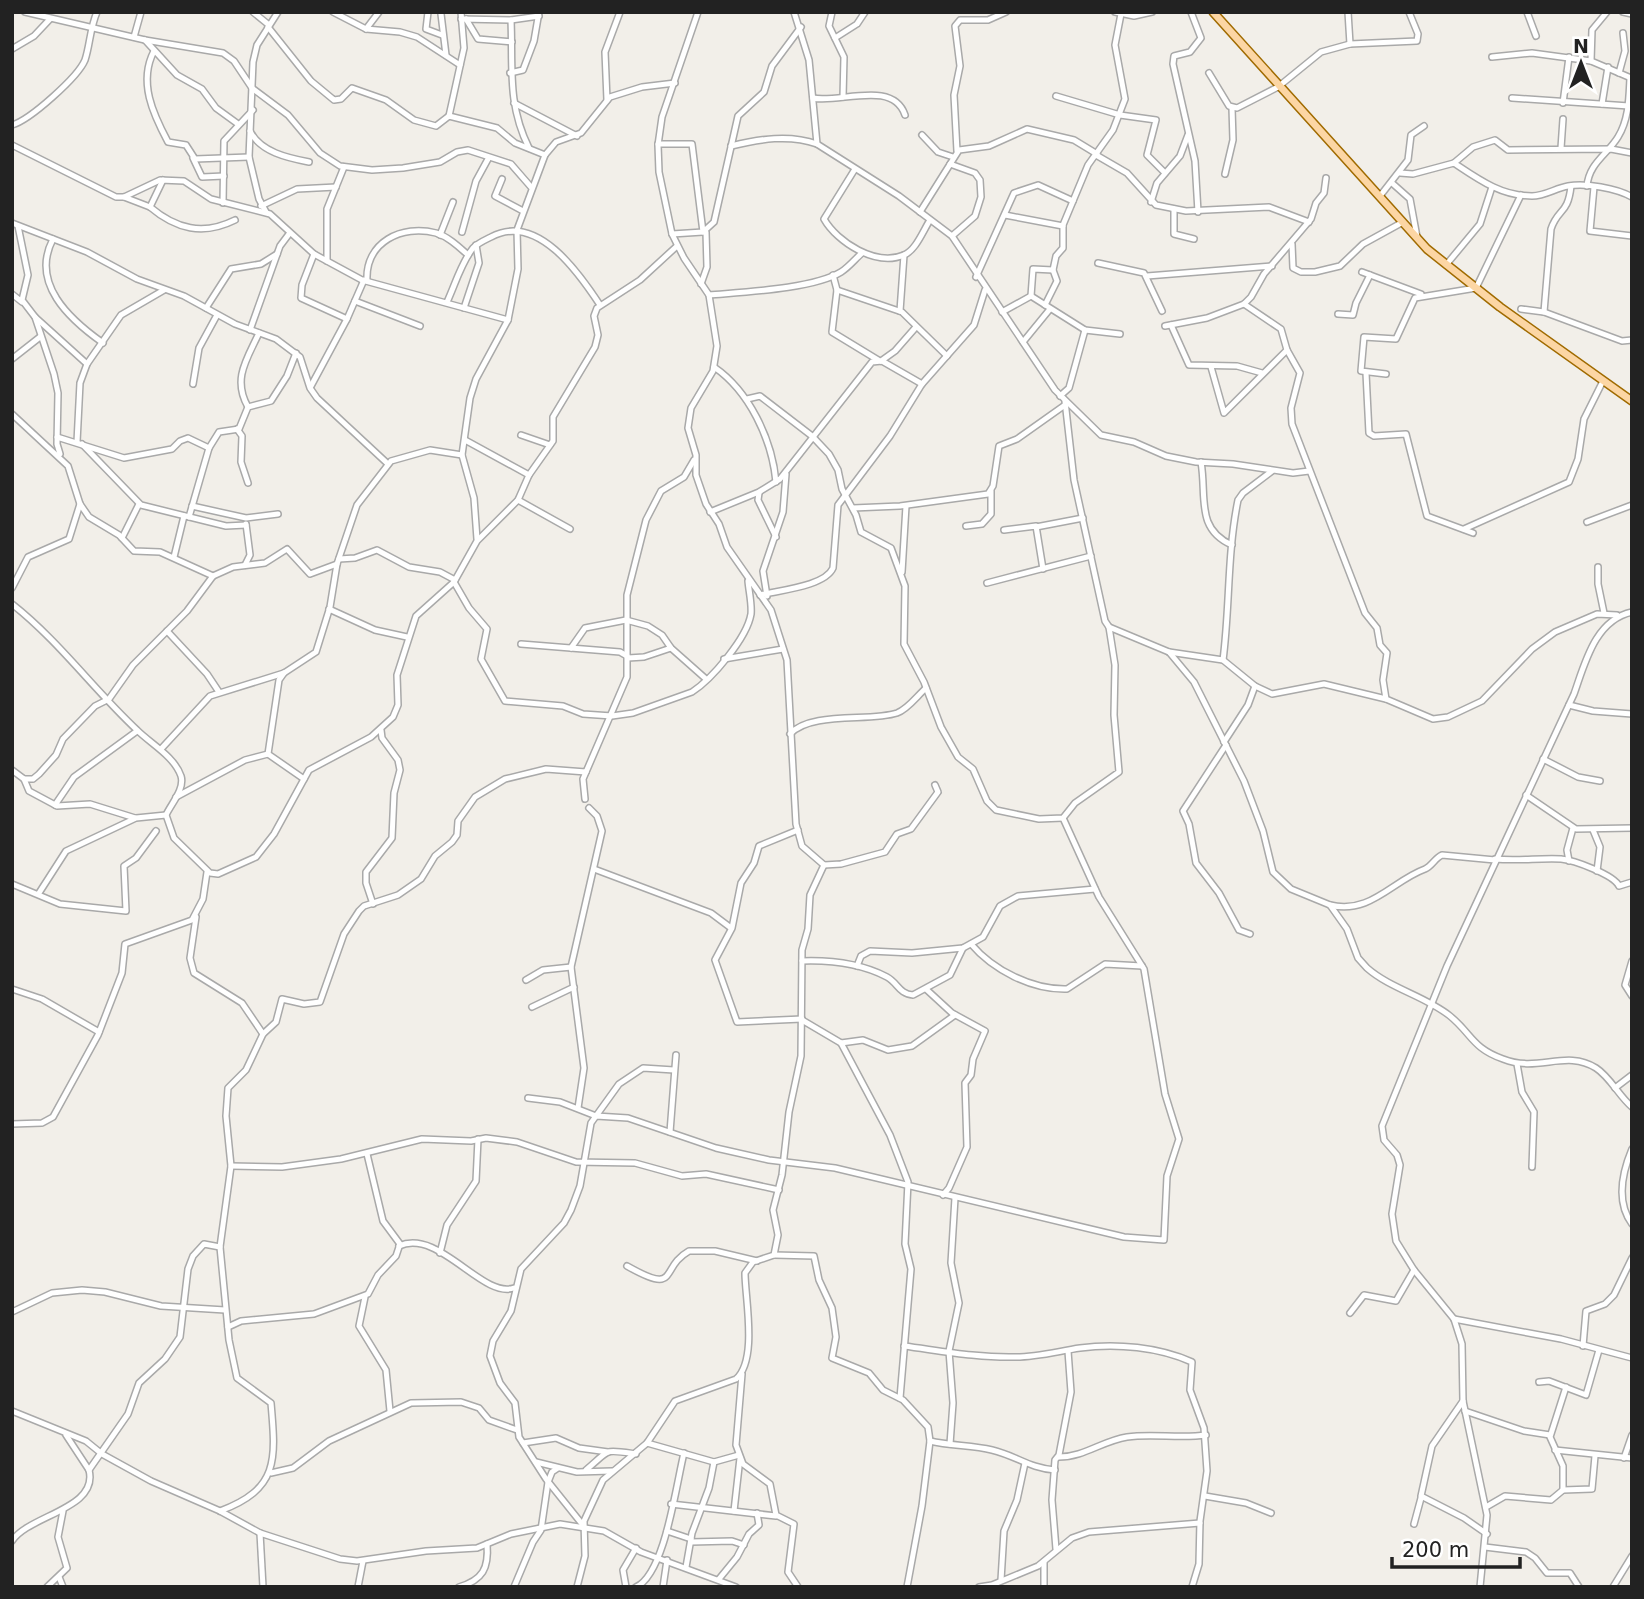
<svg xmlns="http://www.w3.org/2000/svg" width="1644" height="1599" font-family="'DejaVu Sans',sans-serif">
	<rect width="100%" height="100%" fill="#f2efe9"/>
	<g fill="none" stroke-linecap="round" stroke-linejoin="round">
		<defs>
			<g id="minor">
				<path d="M25 12 145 40 223 53 234 61 252 88 288 115 320 153 340 166 372 170 403 168 440 162 457 152 468 150 511 164 531 187"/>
				<path d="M253 12 269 25"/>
				<path d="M333 12 366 29 400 32 417 37 460 65"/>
				<path d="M428 12 426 29 442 35"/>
				<path d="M794 12 809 60 817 144 899 196 952 236 1055 390 1101 435 1134 442 1166 456 1196 462 1233 464 1293 473 1309 471"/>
				<path d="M832 12 829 26 844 57 843 97"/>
				<path d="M1115 12 1134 16 1152 12"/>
				<path d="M1191 12 1201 38 1190 52 1174 56 1173 64 1195 161 1198 212"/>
				<path d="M1348 12 1350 44"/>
				<path d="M1527 12 1536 36"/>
				<path d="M1607 12 1592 30 1591 61 1631 78"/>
				<path d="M1623 12 1632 14"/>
				<path d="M441 14 446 55"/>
				<path d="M461 19 511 20 539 16"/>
				<path d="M466 19 478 39 512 42"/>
				<path d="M511 20C513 67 507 104 529 148"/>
				<path d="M268 27 311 81 334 100 341 99 352 88 386 100 414 120 436 126 449 116 497 128 515 143 545 155 556 142 581 133 610 97 642 87 675 83"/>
				<path d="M366 29 379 12"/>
				<path d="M134 37 141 12"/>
				<path d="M835 38 857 24 865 12"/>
				<path d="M145 40 177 75 202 89 216 108 238 124"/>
				<path d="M12 49 34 36 50 19"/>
				<path d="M154 51C138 82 153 114 168 142L186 145 195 159 249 157"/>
				<path d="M1492 57 1532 53 1591 61"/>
				<path d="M510 73 523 70 534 41 539 12"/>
				<path d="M1209 73 1229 106 1237 108 1278 87 1321 52 1350 44 1417 41 1418 34 1409 12"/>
				<path d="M1619 73 1625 51 1623 33"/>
				<path d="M1056 96 1120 115 1156 120 1147 155 1165 173"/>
				<path d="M813 98C838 104 893 79 905 115"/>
				<path d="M1512 98 1629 106"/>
				<path d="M607 100 605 52 620 12"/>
				<path d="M514 103 577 136"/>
				<path d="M1563 103 1569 57"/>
				<path d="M1602 104 1608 67"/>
				<path d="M449 116 464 48 461 12"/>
				<path d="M12 125C30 120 78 77 85 60 90 45 90 28 97 12"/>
				<path d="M250 131C260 152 288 158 309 162"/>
				<path d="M922 135 938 152 953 157"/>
				<path d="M658 144H692L703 232"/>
				<path d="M12 145 116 197H124L160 180 184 181 211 199 270 214 314 254 362 280 508 320"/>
				<path d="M731 146C760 139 789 134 817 144"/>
				<path d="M1561 148 1563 119"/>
				<path d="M957 151 954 95 960 66 955 26 960 20H988L1006 12"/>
				<path d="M1096 155 1127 173 1156 205 1186 211 1269 207 1309 222"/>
				<path d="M193 158 202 177 224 176"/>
				<path d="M1454 163 1473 147 1495 140 1508 150 1611 149 1632 153"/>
				<path d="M950 164 975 173 980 180 981 197 975 216 952 236"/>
				<path d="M855 169 824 219C837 242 876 267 904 255 916 250 923 231 930 220"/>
				<path d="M1400 173 1413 174 1454 163C1478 179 1501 196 1532 196 1545 196 1556 188 1568 186 1586 183 1616 188 1632 197"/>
				<path d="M1225 174 1233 140 1232 108"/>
				<path d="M502 179 495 196 523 211"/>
				<path d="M163 180 150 207C176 229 203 236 235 220"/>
				<path d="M1392 183 1410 199 1417 237"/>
				<path d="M1587 186C1589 163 1607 155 1618 137 1629 119 1629 98 1630 78"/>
				<path d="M1594 187 1590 231 1632 236"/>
				<path d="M1380 196 1408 160 1411 135 1424 126"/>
				<path d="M124 197 150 207"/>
				<path d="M1151 202 1157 183 1180 156 1188 135"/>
				<path d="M223 203 224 141 253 110"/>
				<path d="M261 206 297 189 336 187"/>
				<path d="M1174 209V234L1194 239"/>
				<path d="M266 212 259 199 249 157 253 62 257 45 278 12"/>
				<path d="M920 212 959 150 989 146 1027 129 1074 140 1097 154"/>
				<path d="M1005 215 1063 226"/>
				<path d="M12 223 87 252 137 279 184 296 235 324 276 339 300 357 310 388 317 398 388 464"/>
				<path d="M18 226 28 275 22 300 35 317 54 374 58 393 57 444 60 454"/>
				<path d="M462 232 476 181 488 159"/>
				<path d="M672 234 703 232 714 222 738 116 764 92 772 66 801 27"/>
				<path d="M440 235 453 202"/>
				<path d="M53 239C30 283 69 319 103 343"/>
				<path d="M1292 244 1293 268 1301 272H1315L1340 266 1363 244 1403 222"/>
				<path d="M314 254 302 285 301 298 347 319"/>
				<path d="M327 261V209L344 167"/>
				<path d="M1098 263 1144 273 1162 311"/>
				<path d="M1446 265 1480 224 1492 187"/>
				<path d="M1362 272 1421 294"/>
				<path d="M833 275 837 290 832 332 878 360"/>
				<path d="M1147 276 1272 266"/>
				<path d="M976 277 1014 193 1038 185 1073 201"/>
				<path d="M367 281C365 242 402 224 436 233 449 237 459 247 468 255"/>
				<path d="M701 284 707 267 706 232"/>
				<path d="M837 290 902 312 947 356"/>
				<path d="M12 294 22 302"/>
				<path d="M709 295C742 292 813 289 841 272 849 267 855 259 862 253"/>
				<path d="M1031 296 1033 269 1053 270"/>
				<path d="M355 301 420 326"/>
				<path d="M447 302C455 285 461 263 473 248 478 243 485 240 491 237 537 212 579 273 600 305"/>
				<path d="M1045 305 1057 281 1053 270 1056 256 1063 248V225L1088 165 1113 130 1125 99 1115 45 1121 14"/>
				<path d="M206 308 231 269 261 264 277 254"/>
				<path d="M464 308 479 263 476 245"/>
				<path d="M1521 309 1544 312 1622 341 1632 340"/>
				<path d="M900 311 904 255"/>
				<path d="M1002 312 1031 296 1085 330 1120 334"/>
				<path d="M1544 312 1551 229C1558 208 1568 215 1571 186"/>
				<path d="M1338 314 1353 315 1356 303 1370 275"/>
				<path d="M35 317 87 364"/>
				<path d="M1171 325 1189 365 1237 366 1262 373"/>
				<path d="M1165 326 1207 318 1244 304 1251 297 1264 274 1311 219 1316 203 1324 193 1326 178"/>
				<path d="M250 330 280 246 289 234"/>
				<path d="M1023 342 1050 309"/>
				<path d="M1287 350 1300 373 1291 408 1292 424 1365 613 1377 628 1380 645 1387 653 1383 680 1386 699 1433 719 1448 717 1482 701 1532 649 1555 632 1597 614 1617 615"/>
				<path d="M12 359 40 337"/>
				<path d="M881 361 895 351 916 327"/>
				<path d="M714 367C749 391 772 439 776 482"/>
				<path d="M1211 367 1224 413 1287 350 1281 329 1244 304"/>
				<path d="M1366 373 1369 433 1374 436 1406 434 1427 516 1473 533"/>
				<path d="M1386 374 1361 371 1364 337 1396 339 1415 298 1476 288 1521 195"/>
				<path d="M193 384 199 348 217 315"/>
				<path d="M311 386 347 319 364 280"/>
				<path d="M1060 396 1069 388 1085 330"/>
				<path d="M747 399 760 396 812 436 829 454 838 470 842 489 856 515 861 532 891 548 905 586 904 644 924 682 941 727 958 757 973 769 987 801 996 810 1039 819 1063 818 1075 803 1119 772 1114 715 1115 665 1109 627"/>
				<path d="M1065 401 1074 480 1105 621 1109 627 1169 652 1194 682 1244 781 1263 831 1273 872 1291 889 1330 905 1347 929 1358 958 1367 968C1391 989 1425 996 1450 1016 1472 1034 1472 1048 1503 1059 1538 1073 1566 1049 1596 1068 1610 1077 1619 1096 1632 1107"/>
				<path d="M248 407C232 379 247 359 259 333"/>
				<path d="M12 414 68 466 80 504 89 517 119 535 134 551 160 552 213 576"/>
				<path d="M237 429 242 436 241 462 248 483"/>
				<path d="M521 435 550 445"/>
				<path d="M57 437 124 458 172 449 180 441 188 438 209 448"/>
				<path d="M465 440 529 475"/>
				<path d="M77 442 80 383 87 364 121 315 164 290"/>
				<path d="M82 444 141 505 226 526 246 525"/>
				<path d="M1201 462C1207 496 1195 529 1232 545"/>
				<path d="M759 493 758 500 776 537"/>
				<path d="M518 500 570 529"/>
				<path d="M192 506 246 518 278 514"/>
				<path d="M853 508 900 506 988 494 993 486 999 446 1017 439 1065 405"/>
				<path d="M710 512 759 492 780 479 872 362 882 361 922 384"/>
				<path d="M189 517 209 448 219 432 239 429 248 407 271 401 287 376 296 353"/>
				<path d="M1587 522 1632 505"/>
				<path d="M966 526 982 524 991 514V491"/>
				<path d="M1036 527 1083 518"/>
				<path d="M1464 529 1569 482 1578 459 1584 419 1603 381"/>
				<path d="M1004 530 1036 526 1043 569"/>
				<path d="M122 538 139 504"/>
				<path d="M477 539 474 498 462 455 470 398 476 379 508 320 518 269 517 230 545 155"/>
				<path d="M174 557 184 516"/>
				<path d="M339 559 355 558 377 550 409 567 440 572 455 580"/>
				<path d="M245 565 250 555 246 524"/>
				<path d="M1598 567V584L1604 613"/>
				<path d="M902 572 906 506"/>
				<path d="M454 582 469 608 487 629 481 659 505 701 563 706 583 714 612 716 633 713 692 692C712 679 747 638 751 614 752 604 749 592 748 581"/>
				<path d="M987 583 1091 556"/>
				<path d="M12 588 28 557 69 539 80 504"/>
				<path d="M760 595C781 590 825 586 833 568L838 505 890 436 922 384 974 325 985 290"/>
				<path d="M767 596 763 571 783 512 786 474"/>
				<path d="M12 604C59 641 94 690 137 730 151 744 174 756 181 776 185 789 171 804 166 815L174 838 210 873 218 874 256 857 274 834 309 770 371 737 393 717 398 705 397 675 416 616 454 582 477 541 518 500 529 475 553 441V417L595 347 598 335 594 316 597 308 640 280 677 246"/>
				<path d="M329 609 375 630 407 637"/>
				<path d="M167 631 207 674 219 692"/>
				<path d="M521 644 620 652 627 656"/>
				<path d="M571 648 585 628 626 620 648 626 662 635 671 648 706 679"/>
				<path d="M1169 652 1223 660 1255 686 1272 694 1324 684 1386 699"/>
				<path d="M628 658 644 657 671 648"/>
				<path d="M724 659 783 649"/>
				<path d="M1223 660C1230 607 1227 554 1238 500L1243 493 1272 471"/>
				<path d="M284 673 279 680 268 754 304 779"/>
				<path d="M1569 705 1593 711 1632 714"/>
				<path d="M790 734C811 711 870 722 897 713 908 709 917 696 926 688"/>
				<path d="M1224 742 1248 705 1255 686"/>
				<path d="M1226 745 1183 811 1189 824 1196 863 1219 893 1239 930 1250 934"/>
				<path d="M161 749 210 696 284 673 316 652 330 607 337 564 357 505 391 461 430 450 462 455"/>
				<path d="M1543 759 1578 777 1600 781"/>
				<path d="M12 770 24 779 29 791 57 806 90 804 135 818"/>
				<path d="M24 779H33L39 774 56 755 63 739 95 706 109 699 133 665 187 611 213 576 233 567 265 563 287 549 310 574 337 564"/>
				<path d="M1526 795 1576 829 1632 828"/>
				<path d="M176 797 245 760 268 754"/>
				<path d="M585 799 583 779 586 772"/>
				<path d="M55 805 74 777 137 731"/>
				<path d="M798 830 759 846 754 863 741 883 732 928 715 960 737 1022 802 1019"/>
				<path d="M1593 830 1600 847 1597 871"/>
				<path d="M1495 859C1518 861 1539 858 1561 859 1574 860 1614 875 1619 886L1632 882"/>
				<path d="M1569 861 1567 850 1573 828"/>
				<path d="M824 865 841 864 885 852 897 834 911 829 938 792 935 785"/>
				<path d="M594 869 711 913 731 928"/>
				<path d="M12 884 60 904 126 911 124 866 136 858 156 831"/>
				<path d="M39 893 66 851 136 818 166 815"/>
				<path d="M373 904 366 883V872L392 838 394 793 400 770 398 760 382 738 381 730"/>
				<path d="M1330 905C1370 915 1392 881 1425 869 1432 866 1435 858 1442 855L1495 860"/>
				<path d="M196 917 190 958 194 973 242 1003 263 1034"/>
				<path d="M971 944C993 970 1032 990 1067 989L1105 964 1142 966"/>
				<path d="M802 961C831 960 860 963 887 977 898 983 899 994 913 995L950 975 963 948"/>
				<path d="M1632 961 1625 985 1632 996"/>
				<path d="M857 966 861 956 870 951 912 953 963 948 983 937 1000 906 1018 896 1095 889"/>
				<path d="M526 980 543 970 571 967"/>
				<path d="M12 989 42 999 99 1032"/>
				<path d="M927 990 952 1013 985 1031 973 1059 971 1075 965 1083 967 1147 949 1188 943 1195"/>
				<path d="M532 1007 574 987"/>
				<path d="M802 1020 841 1043 890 1135 908 1182 905 1244 911 1269 900 1398"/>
				<path d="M841 1043 863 1040 888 1050 912 1046 955 1015"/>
				<path d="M1517 1064 1522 1092 1534 1112 1532 1167"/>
				<path d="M1615 1088 1632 1075"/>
				<path d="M528 1098 560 1102 596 1116 619 1084 643 1068 674 1070"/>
				<path d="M578 1108 584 1068 571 967 602 831 597 816 589 808"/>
				<path d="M12 1124 42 1123 53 1117 98 1035 122 973 125 944 192 920 203 899 207 872"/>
				<path d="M670 1132 676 1055"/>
				<path d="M1632 1149C1622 1173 1616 1202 1632 1224"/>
				<path d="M231 1166 282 1167 341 1159 422 1139 471 1141 486 1138 517 1142 576 1162 635 1163 682 1176 706 1174 779 1190"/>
				<path d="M399 1246C439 1228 482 1299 514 1288"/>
				<path d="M440 1253 447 1225 476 1181 478 1139"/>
				<path d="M774 1255 814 1256 819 1280 832 1308 836 1337 832 1358 869 1373 883 1390 903 1400 928 1427 930 1441 922 1506 907 1587"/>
				<path d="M627 1266C680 1296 659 1268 689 1251H715L757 1261"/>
				<path d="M365 1297 359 1326 386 1370 390 1411"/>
				<path d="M12 1312 52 1293 82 1290 105 1292 161 1306 225 1310"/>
				<path d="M1350 1313 1364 1295 1396 1301 1414 1270"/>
				<path d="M1454 1319 1561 1339 1632 1358"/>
				<path d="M228 1327 241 1321 314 1314 368 1294 378 1275 396 1256 400 1244 383 1221 367 1154"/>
				<path d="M904 1346C942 1351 978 1358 1016 1357 1038 1357 1059 1351 1080 1348 1116 1343 1159 1347 1192 1362L1190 1390 1204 1428 1207 1471 1200 1521 1199 1564 1192 1587"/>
				<path d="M1583 1346 1586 1311 1605 1304 1614 1295 1632 1258"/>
				<path d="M742 1374 736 1445 743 1464 770 1484 776 1515 794 1524 788 1572 798 1587"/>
				<path d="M1539 1382 1549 1381 1586 1395 1599 1350"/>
				<path d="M1463 1401 1432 1446 1421 1496 1464 1518 1487 1534"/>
				<path d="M12 1411 86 1441 102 1454 151 1481 220 1511 260 1533 340 1559 357 1561 426 1551 477 1548 511 1534 560 1524 604 1531 641 1552 736 1587"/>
				<path d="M1465 1411 1524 1431 1550 1435"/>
				<path d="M930 1441C951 1446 972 1445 992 1450 1017 1456 1029 1468 1055 1470"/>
				<path d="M523 1443 556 1438 579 1448 608 1452"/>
				<path d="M647 1443 714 1462 739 1455"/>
				<path d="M950 1444 953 1403 949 1351 959 1303 951 1263 955 1198"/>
				<path d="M1555 1450 1632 1458"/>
				<path d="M1059 1457C1084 1457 1102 1441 1127 1437 1153 1433 1179 1439 1206 1435"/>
				<path d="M1624 1458 1632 1435"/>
				<path d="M536 1462 577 1472 612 1471"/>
				<path d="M89 1470 128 1414 139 1383 165 1359 180 1337 188 1269 193 1256 204 1244 220 1247"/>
				<path d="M586 1470C611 1449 603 1449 636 1454"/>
				<path d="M271 1473 293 1468 329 1441 411 1403 461 1402 479 1408 489 1420 517 1430"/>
				<path d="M1563 1490V1466L1550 1437 1566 1387"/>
				<path d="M1205 1496 1246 1503 1271 1513"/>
				<path d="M671 1504 776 1516"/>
				<path d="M1486 1507 1505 1496 1551 1500 1563 1490 1592 1489 1595 1456"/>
				<path d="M220 1511C279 1489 276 1460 271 1403L237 1378 229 1340 220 1247 231 1166 226 1116 228 1088 246 1070 263 1034 276 1022 282 999 304 1004 320 1002 344 934 359 911 364 906 398 895 421 879 435 856 452 842 457 835 458 821 475 797 505 779 546 769 586 772 627 677V595L646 520 661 491 684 477 694 460"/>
				<path d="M734 1511 740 1458"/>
				<path d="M582 1524 546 1479 519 1437 515 1403 500 1383 490 1356 493 1341 511 1311 521 1269 564 1223 571 1210 580 1186 591 1123 596 1116 628 1118 716 1148 769 1160 835 1168 1124 1237 1164 1240 1167 1176 1179 1139 1165 1094 1144 969 1099 897 1063 818"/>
				<path d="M1414 1524 1421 1498"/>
				<path d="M667 1531 691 1539"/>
				<path d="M260 1533 263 1587"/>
				<path d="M12 1541C29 1515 99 1509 89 1470L66 1435"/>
				<path d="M691 1542 732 1541 744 1545"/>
				<path d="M1485 1547 1526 1552 1535 1558 1547 1573H1570L1579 1587"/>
				<path d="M1056 1549 1052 1500 1055 1460 1059 1455 1071 1392 1068 1351"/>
				<path d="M1044 1562V1587"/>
				<path d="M686 1567 692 1533 709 1488 714 1462"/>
				<path d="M59 1577 63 1587"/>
				<path d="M719 1579 737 1557 749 1534 759 1525 757 1513"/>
				<path d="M1001 1580 1004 1531 1017 1500 1025 1463"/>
				<path d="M47 1587 67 1568 58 1537 63 1511"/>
				<path d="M358 1587 363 1561"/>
				<path d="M459 1587C483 1580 489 1568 487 1544"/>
				<path d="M514 1587 533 1542 541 1530 548 1482 552 1472 558 1468"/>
				<path d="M577 1587 585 1556 584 1521 603 1480 647 1443 675 1401 736 1379C758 1360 745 1298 745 1273L753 1262 774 1255 778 1235 773 1210 782 1175 789 1112 801 1056 802 950 808 929 810 895 824 865 802 846 796 824 787 660 771 610 727 547 719 524 706 504 696 475V455L688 428 691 408 713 371 717 346 709 295 684 258 672 234 659 172 658 145 662 117 698 12"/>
				<path d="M626 1587 623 1570 636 1548"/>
				<path d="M636 1587C665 1574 676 1485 684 1453"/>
				<path d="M663 1587 667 1560"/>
				<path d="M979 1587 992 1585 1038 1566 1072 1538 1089 1532 1200 1523"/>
				<path d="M1480 1587 1487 1515 1463 1401 1462 1344 1454 1319 1414 1270 1396 1241 1392 1214 1400 1165 1397 1155 1384 1140 1382 1126 1447 966 1574 694C1585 663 1595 620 1632 612"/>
				<path d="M1613 1587 1632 1556"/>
			</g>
			<path id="major" d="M1213 12 1427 249 1500 307 1632 401"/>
		</defs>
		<use href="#minor" stroke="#a9a9a9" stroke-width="8"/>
		<use href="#major" stroke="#a06b00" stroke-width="10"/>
		<use href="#minor" stroke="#fff" stroke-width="5"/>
		<use href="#major" stroke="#fcd6a4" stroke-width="7"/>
	</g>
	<rect width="1644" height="1599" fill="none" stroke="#222222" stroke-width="28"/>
	<g transform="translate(1581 63)" stroke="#ffffff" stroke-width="5" paint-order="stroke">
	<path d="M0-5L12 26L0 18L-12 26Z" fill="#222222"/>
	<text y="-10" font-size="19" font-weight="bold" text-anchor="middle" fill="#222222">N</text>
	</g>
	<path d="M1392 1557v10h128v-10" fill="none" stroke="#222222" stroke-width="3.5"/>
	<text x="1402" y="1557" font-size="21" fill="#222222" stroke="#ffffff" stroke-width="5" paint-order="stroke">200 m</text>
</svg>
